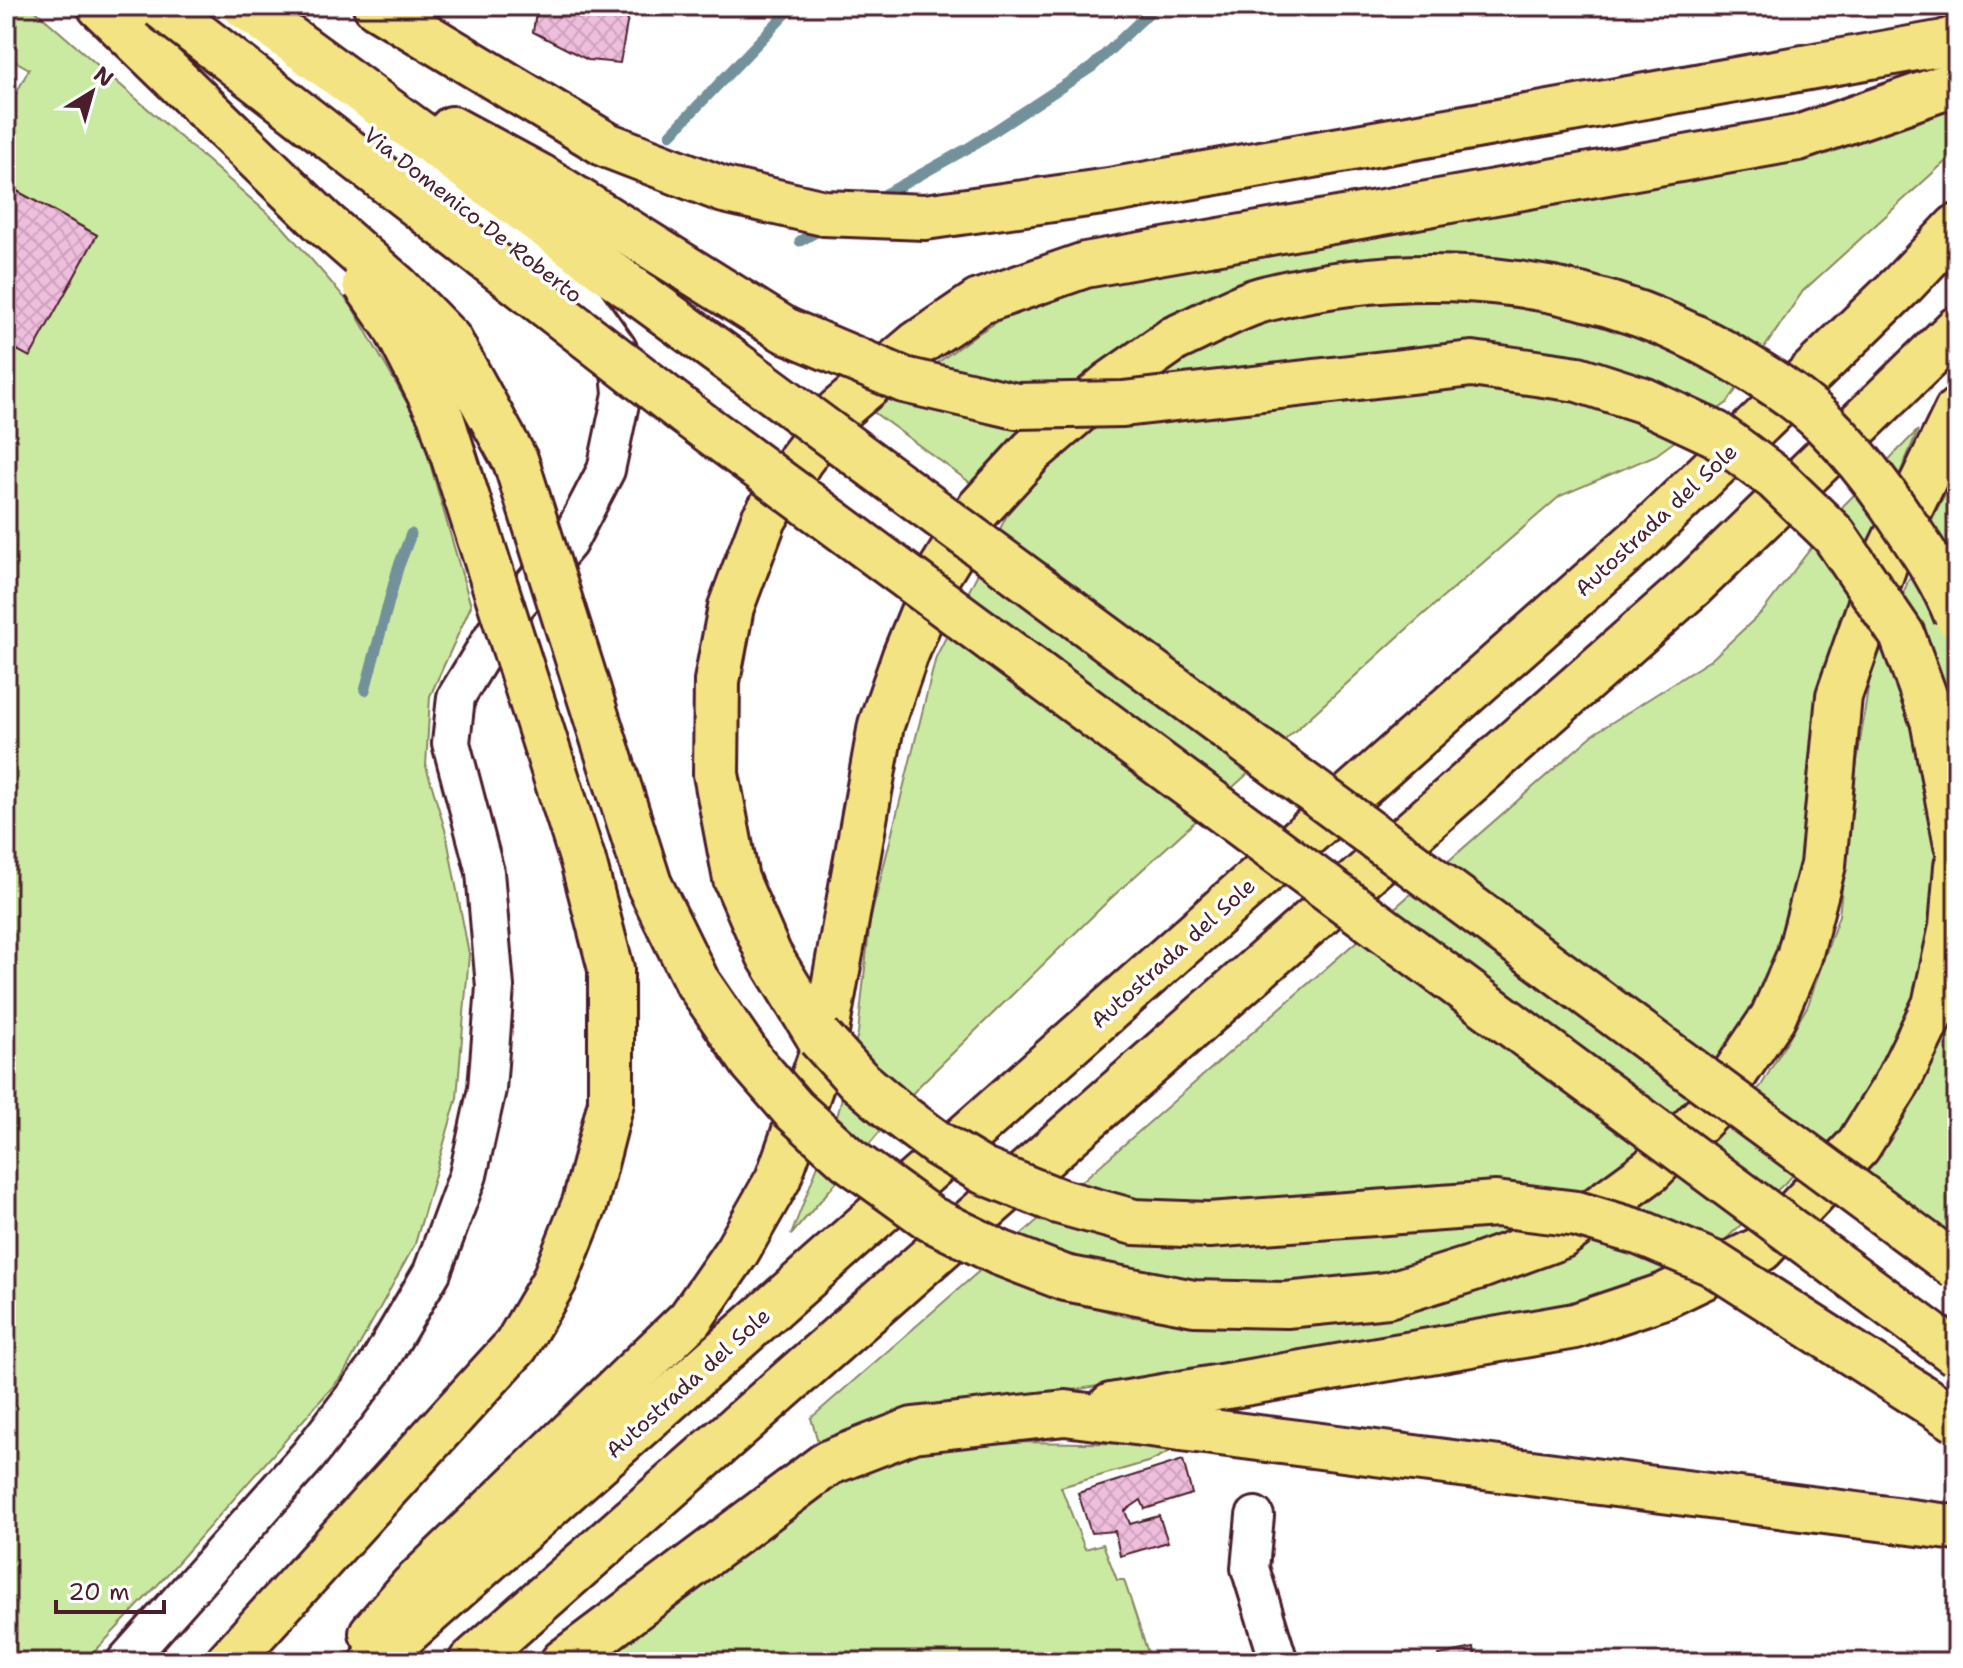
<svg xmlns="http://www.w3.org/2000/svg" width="1963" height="1668" font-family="'Shantell Sans',sans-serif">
	<defs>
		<pattern id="building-cross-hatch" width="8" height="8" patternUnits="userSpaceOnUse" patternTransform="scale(2)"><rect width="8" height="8" fill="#efbedd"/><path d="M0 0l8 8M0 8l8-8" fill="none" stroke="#cea3be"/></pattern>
	</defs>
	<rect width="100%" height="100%" fill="#fff"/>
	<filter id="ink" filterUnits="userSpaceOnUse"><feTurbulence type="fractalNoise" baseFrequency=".0125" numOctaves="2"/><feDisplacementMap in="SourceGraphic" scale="16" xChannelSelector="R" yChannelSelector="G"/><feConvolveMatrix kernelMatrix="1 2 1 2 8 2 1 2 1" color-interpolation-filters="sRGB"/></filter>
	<g filter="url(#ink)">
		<g fill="#caeaa2" stroke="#8a8466" stroke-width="2">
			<path d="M6 6H30L282 226 351 305 418 422 471 606 430 696 426 766 446 833 469 954 457 1098 415 1244 343 1375 165 1577 85 1662H6V344L30 357 97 235 6 185V113L29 69 6 56Z"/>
			<path d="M1957 93V151L1803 291 1727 403 1656 455 1560 496 1409 627 1110 899 919 1086 791 1235 838 1113 858 1033 870 921 936 657 1009 511 872 411 974 336 1015 311 1136 271Z"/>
			<path d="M1918 430 1839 620 1812 782 1795 906 1779 954 1752 1016 1718 1071 1623 1169 1509 1237 1420 1270 1296 1289 1046 1293 1123 1316 1248 1328 1354 1320 1481 1289 1565 1252 1648 1200 1761 1086 1808 1005 1839 915 1856 768 1870 676 1937 509 1957 473V1241L1829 1141 1725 1240 1645 1287 1551 1314 1016 1399 821 1452 811 1418 1595 733 1712 659 1763 611 1844 505Z"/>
			<path d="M1012 1442 1156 1444 1178 1447 1151 1461 1061 1487 1085 1549 1103 1544 1117 1580H1124L1151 1662H582L807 1500 878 1465 925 1451Z"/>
		</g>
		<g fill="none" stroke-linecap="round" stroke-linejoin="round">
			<g stroke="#72919a" stroke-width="11">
				<path d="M671 134 793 6"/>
				<path d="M875 200 970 147 1092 67 1156 6"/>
				<path d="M800 241 825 227"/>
				<path d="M365 690 398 568 411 534"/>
			</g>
		</g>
		<g fill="url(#building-cross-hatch)" stroke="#4a1f2b" stroke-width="2">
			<path d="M537 6H630L620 63 588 60 533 32Z"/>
			<path d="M6 185 97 235 30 357 6 344Z"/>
			<path d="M1183 1460 1192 1494 1145 1509 1141 1500 1125 1511 1130 1524 1159 1516 1168 1542 1120 1556 1115 1531 1091 1533 1078 1493Z"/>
			<path d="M1474 1648 1477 1662H1441L1439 1655Z"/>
		</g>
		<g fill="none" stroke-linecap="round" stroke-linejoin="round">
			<defs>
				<g id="minor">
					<path d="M1255 1516 1250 1568 1279 1662"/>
					<path d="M125 1662 308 1456 375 1369 432 1272 468 1175 487 1089 495 987 485 872 451 743 456 697 501 623 568 543 606 470 622 394 618 349 584 301 206 6"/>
				</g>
				<g id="highway">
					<path d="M100 6 323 222"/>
					<path d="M245 6 727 358"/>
					<path d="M376 6 607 145 724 190 824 213 925 217 1109 191 1944 43 1957 38"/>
					<path d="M452 129 539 176 785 330"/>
					<path d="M1933 720 1957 845"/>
					<path d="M819 1037 769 955 736 879 716 774 717 681 731 607 764 519 801 459 838 411 917 344 979 302 1085 265 1798 138 1957 83"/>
					<path d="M1065 1278 1194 1303 1286 1305 1388 1295 1480 1266 1561 1236 1651 1170 1711 1109 1773 1017 1799 957 1823 865 1839 696 1888 554 1957 411"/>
					<path d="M1111 1406 1575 1326 1664 1296 1761 1249 1858 1146 1896 1085 1935 1005 1952 927 1957 866"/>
					<path d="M372 1633 413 1586 690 1319 737 1251 778 1179 822 1054 881 725 905 656 938 575 978 510 1032 451 1110 384 1174 339"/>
					<path d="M228 1662 516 1346 554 1281 585 1203 611 1102"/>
					<path d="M373 1662 1642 537 1903 284 1957 227"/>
					<path d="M471 1662 1693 585 1957 329"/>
					<path d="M563 1662 828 1463 913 1430 1065 1413 1957 1528"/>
				</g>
			</defs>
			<use href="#minor" stroke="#4a1f2b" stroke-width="42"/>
			<use href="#highway" stroke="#4a1f2b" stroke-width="50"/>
			<use href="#minor" stroke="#fff" stroke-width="36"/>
			<use href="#highway" stroke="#f4e382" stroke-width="44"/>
			<defs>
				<g id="highway-bridge">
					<path d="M161 6 687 414 1957 1354"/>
					<path d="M323 222 396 286 449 340 516 462 649 884 696 980 753 1063 793 1109 848 1159 931 1219 1000 1253 1065 1278"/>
					<path d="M365 283 395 326 440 414 583 861 611 969V1102"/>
					<path d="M785 330 904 380 1016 406 1123 404 1472 364 1578 379 1643 400 1716 434 1775 478 1834 535 1902 635 1933 720"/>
					<path d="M1174 339C1202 327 1240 304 1268 298 1434 258 1606 277 1751 369 1776 384 1803 402 1824 423 1855 454 1882 489 1906 526 1925 554 1945 584 1957 616"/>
					<path d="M727 358 1957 1267"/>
					<path d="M819 1037 858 1080 898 1114 938 1144 983 1171 1058 1201 1134 1222 1209 1225 1496 1204 1577 1214 1641 1233 1712 1263 1957 1420"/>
				</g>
			</defs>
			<use href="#highway-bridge" stroke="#4a1f2b" stroke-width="50" stroke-linecap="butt"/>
			<use href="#highway-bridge" stroke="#f4e382" stroke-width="44"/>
		</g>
	</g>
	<g text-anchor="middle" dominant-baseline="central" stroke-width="7" stroke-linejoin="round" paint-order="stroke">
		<g font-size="22" fill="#4a1f2b" stroke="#fff">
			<text transform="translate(473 215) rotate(38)">Via Domenico De Roberto</text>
			<text transform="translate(1656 520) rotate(-43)">Autostrada del Sole</text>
			<text transform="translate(1173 953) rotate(-42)">Autostrada del Sole</text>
			<text transform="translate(688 1383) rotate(-42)">Autostrada del Sole</text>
		</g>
	</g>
	<rect width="1963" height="1668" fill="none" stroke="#fff" stroke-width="32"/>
	<rect x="16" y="16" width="1931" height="1636" fill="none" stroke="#4a1f2b" stroke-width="3" filter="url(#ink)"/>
	<g transform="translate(92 92) rotate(37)" stroke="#ffffff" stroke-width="6" paint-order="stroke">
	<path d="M0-6L14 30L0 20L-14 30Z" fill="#4a1f2b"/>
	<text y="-12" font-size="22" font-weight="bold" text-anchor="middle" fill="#4a1f2b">N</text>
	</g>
	<path d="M56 1600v12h108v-12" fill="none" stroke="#4a1f2b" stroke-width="4"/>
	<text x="68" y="1600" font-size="24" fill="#4a1f2b" stroke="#ffffff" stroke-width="6" paint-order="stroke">20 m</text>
</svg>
